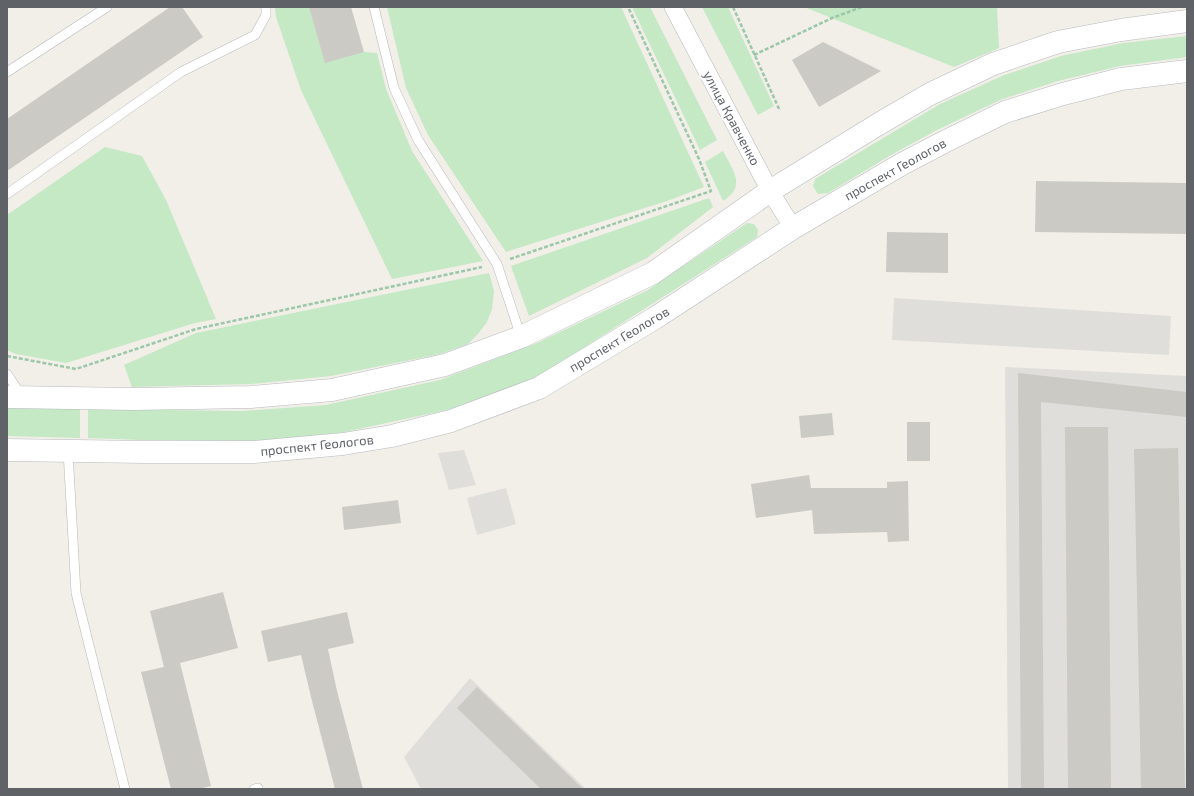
<svg xmlns="http://www.w3.org/2000/svg" width="1194" height="796" font-family="'Exo 2',sans-serif">
	<rect width="100%" height="100%" fill="#f1efe8"/>
	<g fill="#e0deda">
		<path d="M894 298 1171 316 1169 355 892 340Z"/>
		<path d="M1005 367 1187 376V789H1008Z"/>
		<path d="M464 450 476 485 449 490 438 453Z"/>
		<path d="M506 488 516 524 477 535 467 498Z"/>
		<path d="M470 678 586 789H421L404 757Z"/>
	</g>
	<g fill="#c5e8c5">
		<path d="M275 7H309L364 52 377 53 386 89 412 151 483 261 392 279 301 90 276 17Z"/>
		<path d="M387 7H621L704 187 667 201 506 252 428 135 406 88Z"/>
		<path d="M632 7H650L717 140 700 150Z"/>
		<path d="M702 7H728L774 106 758 115Z"/>
		<path d="M804 7H997L999 48 954 67Z"/>
		<path d="M1187 36V57L1120 66 1058 81 1000 100 937 130 891 155 828 193 818 194 813 186 815 179 940 104 1002 76 1061 56 1123 43Z"/>
		<path d="M105 147 142 156 166 200 216 319 195 323 66 363 16 354 7 350V215Z"/>
		<path d="M723 151C733 171 747 186 723 201L705 162Z"/>
		<path d="M709 198 713 207 647 258 529 316 511 266Z"/>
		<path d="M747 223 754 224 758 230 757 237 536 378 447 410 340 433 253 441 142 440 88 438V409L243 411 326 405 440 380 537 343 648 290Z"/>
		<path d="M489 273 494 291 492 309 487 322 478 334 468 344 440 354 331 376 251 384 132 387 124 365 196 333Z"/>
		<path d="M7 408 80 409V438L7 436Z"/>
	</g>
	<g fill="#cccac5">
		<path d="M170 7H182L203 37 7 171V119Z"/>
		<path d="M309 7H351L364 52 325 63Z"/>
		<path d="M823 42 881 71 819 107 792 60Z"/>
		<path d="M1036 181 1187 183V234L1035 232Z"/>
		<path d="M887 232 948 233V273L886 272Z"/>
		<path d="M1018 373 1187 392V417L1041 402 1044 789H1021Z"/>
		<path d="M832 413 834 435 801 438 799 416Z"/>
		<rect x="907" y="422" width="23" height="39"/>
		<path d="M1065 427H1108L1111 789H1068Z"/>
		<path d="M1178 448 1185 789H1141L1134 449Z"/>
		<path d="M809 475 811 488H887V482L908 481 909 541 888 542 887 532 814 534 812 510 756 518 751 484Z"/>
		<path d="M398 500 401 523 344 530 342 507Z"/>
		<path d="M223 592 238 648 180 663 211 786 199 789H171L141 672 164 667 150 611Z"/>
		<path d="M347 612 354 643 328 649 337 691 363 789H335L311 697 301 655 268 662 261 631Z"/>
		<path d="M477 687 583 789H541L457 708Z"/>
	</g>
	<g fill="none" stroke-linecap="round" stroke-linejoin="round">
		<defs>
			<g id="service">
				<path d="M374 7 394 88 418 140 497 264 521 337"/>
				<path d="M7 72 107 7"/>
				<path d="M7 194 181 72 255 35 266 15V7"/>
				<path d="M7 374 22 396"/>
				<path d="M68 451 76 593 125 789"/>
				<path d="M254 789 258 788"/>
			</g>
			<path id="minor" d="M673 7 770 191 793 228"/>
			<g id="secondary">
				<path d="M7 397 134 399 251 397 332 390 445 365 521 337 653 273 770 191 877 125 930 94 993 64 1058 42 1121 30 1187 21"/>
				<path d="M7 450 145 452H254L343 444 392 436 451 421 539 388 655 318 793 228 902 164 944 142 1005 112 1063 94 1121 79 1187 71"/>
			</g>
		</defs>
		<use href="#service" stroke="#b5b8bc" stroke-width="10"/>
		<use href="#minor" stroke="#b5b8bc" stroke-width="18"/>
		<use href="#secondary" stroke="#b6babf" stroke-width="23"/>
		<g stroke="#9cc7a9" stroke-width="2.5" stroke-dasharray="4 2" stroke-linecap="butt">
			<path d="M733 7 780 111"/>
			<path d="M754 55 832 18 862 7"/>
			<path d="M510 259 711 191 699 159 628 7"/>
			<path d="M7 356 76 369 196 329 482 267"/>
		</g>
		<use href="#service" stroke="#fff" stroke-width="9"/>
		<use href="#minor" stroke="#fff" stroke-width="17"/>
		<use href="#secondary" stroke="#fff" stroke-width="22"/>
	</g>
	<g text-anchor="middle" dominant-baseline="central" stroke-width="4" stroke-linejoin="round" paint-order="stroke">
		<g font-size="13" fill="#5f6368" stroke="#fff">
			<text transform="translate(732 118) rotate(62)">улица Кравченко</text>
			<text transform="translate(895 169) rotate(-29)">проспект Геологов</text>
			<text transform="translate(619 339) rotate(-31)">проспект Геологов</text>
			<text transform="translate(317 445) rotate(-6)">проспект Геологов</text>
		</g>
	</g>
	<rect width="1194" height="796" fill="none" stroke="#5f6368" stroke-width="16"/>
</svg>
